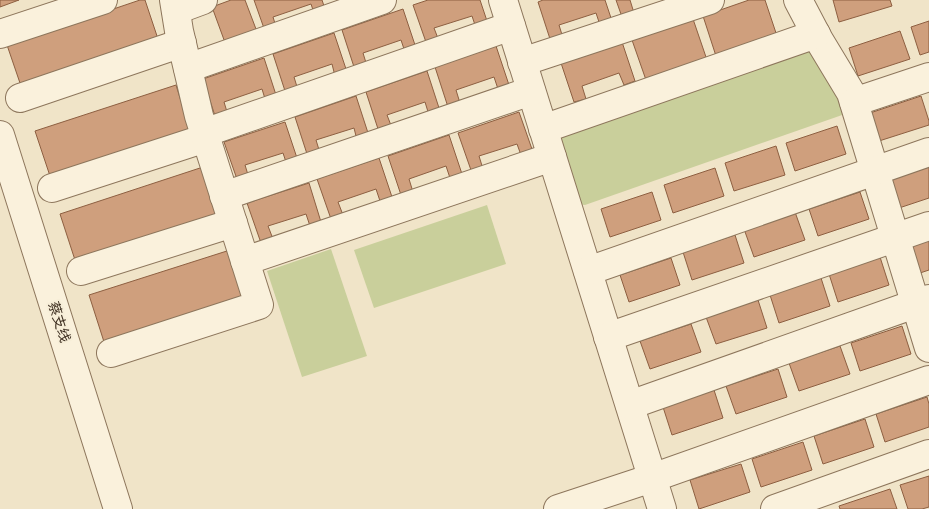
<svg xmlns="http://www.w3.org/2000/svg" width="929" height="509" font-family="Bitter,'Noto Sans SC',serif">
	<rect width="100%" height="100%" fill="#f0e4c8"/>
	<g fill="#c9cf9b">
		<path d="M815 46 845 114 585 205 578 204 556 137Z"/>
		<path d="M487 205 506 264 374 308 354 250Z"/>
		<path d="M331 249 367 356 302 377 267 271Z"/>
	</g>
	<g fill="#cf9f7d" stroke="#8d5f41">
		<path d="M0 0H19L0 7Z"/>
		<path d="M140 0H145L158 39 21 86 7 45Z"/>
		<path d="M231 0H245L259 37 227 48 212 7Z"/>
		<path d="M254 0H322L326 12 315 16 311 4 273 17 277 30 266 34Z"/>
		<path d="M428 0H480L488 24 476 28 472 16 434 28 439 41 427 45 413 5Z"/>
		<path d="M543 0H605L612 21 600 25 596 13 559 25 563 38 551 42 538 2Z"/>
		<path d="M616 0H630L634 13 622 17Z"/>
		<path d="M749 0H765L777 36 716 56 703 16Z"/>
		<path d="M833 0H890L892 6 839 22Z"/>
		<path d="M403 9 416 48 405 52 401 40 363 53 367 66 355 70 342 30Z"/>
		<path d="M693 19 707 60 646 80 632 40Z"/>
		<path d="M929 21V52L920 55 911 27Z"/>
		<path d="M900 31 910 59 858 76 849 48Z"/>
		<path d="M334 33 347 72 335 76 332 64 294 77 298 90 286 94 273 54Z"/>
		<path d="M622 42 635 81 624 85 619 73 582 86 586 99 574 102 561 63Z"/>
		<path d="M496 46 509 85 498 89 494 77 456 90 460 103 448 107 435 67Z"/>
		<path d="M264 58 277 98 266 102 262 89 224 102 228 115 216 119 203 79Z"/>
		<path d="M427 71 440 111 429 115 425 102 387 115 392 128 379 132 366 92Z"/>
		<path d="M176 85 190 130 50 176 35 131Z"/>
		<path d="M356 96 369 136 357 140 354 128 316 140 320 153 308 157 295 117Z"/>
		<path d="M921 96 929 121V125L879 141 870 113Z"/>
		<path d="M519 112 533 152 521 155 517 144 479 156 483 169 472 173 458 133Z"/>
		<path d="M285 122 298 161 287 165 283 153 245 165 249 178 238 182 224 142Z"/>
		<path d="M837 126 846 154 795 171 786 143Z"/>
		<path d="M449 135 462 174 450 178 446 166 409 179 413 192 401 195 388 156Z"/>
		<path d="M776 146 785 175 734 191 725 163Z"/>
		<path d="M379 158 392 197 380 201 376 189 338 202 343 215 331 219 317 179Z"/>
		<path d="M203 167 218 214 75 260 60 214Z"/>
		<path d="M929 167V198L899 208 890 180Z"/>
		<path d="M715 168 724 196 673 213 664 185Z"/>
		<path d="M309 183 321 222 310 226 306 214 268 226 273 239 261 243 247 203Z"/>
		<path d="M652 192 661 220 610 237 601 209Z"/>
		<path d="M860 192 869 219 818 236 809 209Z"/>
		<path d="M795 212 805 240 754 257 744 229Z"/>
		<path d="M735 235 744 263 692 280 683 252Z"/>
		<path d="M929 239V270L920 273 911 245Z"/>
		<path d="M230 250 246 299 105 345 89 295Z"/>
		<path d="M880 257 889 285 838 302 829 274Z"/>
		<path d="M671 258 680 285 629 302 620 275Z"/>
		<path d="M821 278 830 306 779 323 770 295Z"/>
		<path d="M758 300 767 328 716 344 706 317Z"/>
		<path d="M691 324 701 352 650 369 640 341Z"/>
		<path d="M902 326 911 354 860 371 851 343Z"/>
		<path d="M840 346 850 374 799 391 789 363Z"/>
		<path d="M778 369 787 397 736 414 726 386Z"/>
		<path d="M714 390 723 418 672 435 663 407Z"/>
		<path d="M927 397 929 404V427L885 442 876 414Z"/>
		<path d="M865 419 874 447 823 464 814 436Z"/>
		<path d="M803 442 812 470 761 487 752 459Z"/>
		<path d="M741 464 750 492 699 509 690 480Z"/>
		<path d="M929 476V507L922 509H908L900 485Z"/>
		<path d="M890 489 897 509H840L839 506Z"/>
	</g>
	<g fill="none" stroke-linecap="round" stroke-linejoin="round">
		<defs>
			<g id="minor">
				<path d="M503 0 662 509"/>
				<path d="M798 0 819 40 851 93 929 348"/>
				<path d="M176 10 203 0"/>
				<path d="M0 34 103 0"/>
				<path d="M522 62 710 0"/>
				<path d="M188 68 382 0"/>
				<path d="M20 98 182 43"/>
				<path d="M854 102 929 77"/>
				<path d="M543 129 816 34"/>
				<path d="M204 133 511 26"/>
				<path d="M0 135 118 509"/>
				<path d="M52 188 206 138"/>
				<path d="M224 196 531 91"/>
				<path d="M245 261 552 157"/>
				<path d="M81 271 233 223"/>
				<path d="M588 271 929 152"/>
				<path d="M608 337 929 226"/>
				<path d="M111 353 259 305 199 116 179 31 174 0"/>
				<path d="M630 405 929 299"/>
				<path d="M558 509 652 478 929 380"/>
				<path d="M775 509 929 454"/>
			</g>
		</defs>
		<use href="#minor" stroke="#8d765c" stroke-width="30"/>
		<use href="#minor" stroke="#faf1dc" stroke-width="28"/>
	</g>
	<g text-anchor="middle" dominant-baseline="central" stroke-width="4" stroke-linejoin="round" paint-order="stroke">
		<g font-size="14" fill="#3d2e20" stroke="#f7eed8">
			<text transform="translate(59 322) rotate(72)">蔡支线</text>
		</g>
	</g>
</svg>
